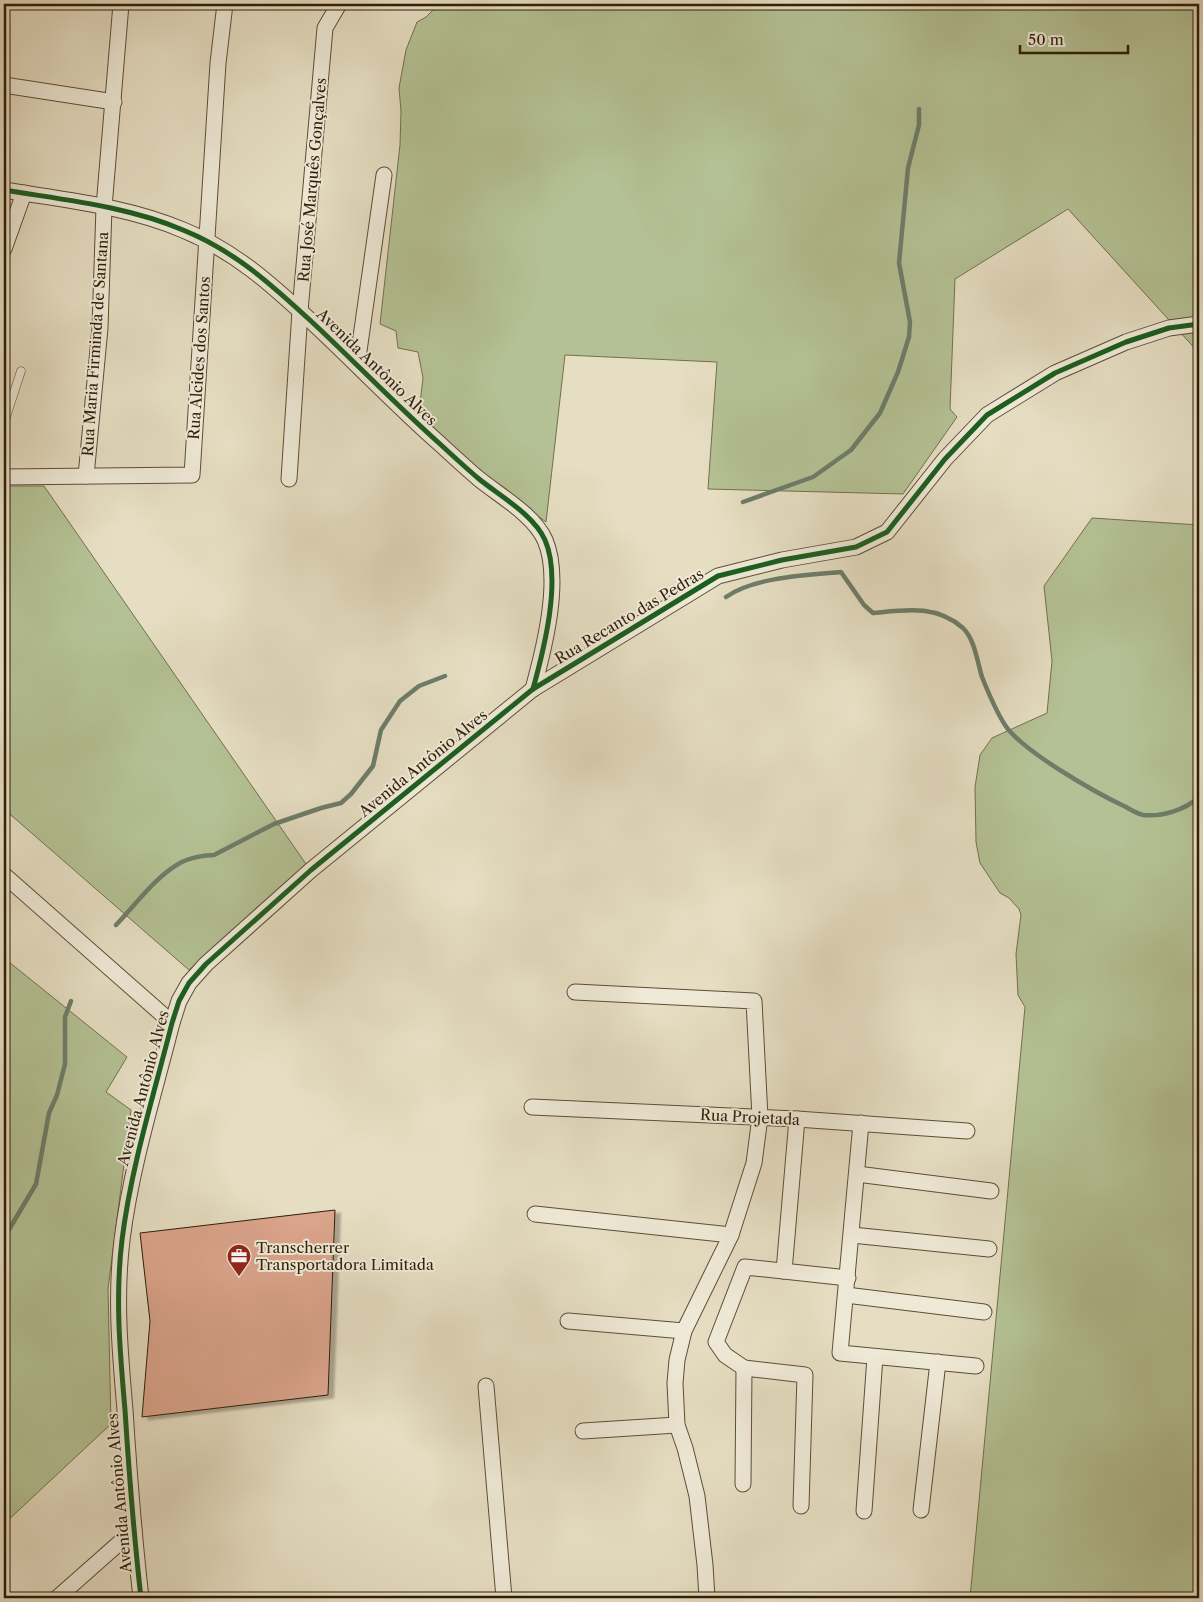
<svg xmlns="http://www.w3.org/2000/svg" width="1203" height="1602" font-family="'Libre Caslon Text',serif">
	<defs>
		<filter id="shadow"><feDropShadow dx="5.5" dy="3" stdDeviation="1" flood-color="#0004"/></filter>
	</defs>
	<rect width="100%" height="100%" fill="#e6dec3"/>
	<filter id="stains"><feTurbulence type="fractalNoise" baseFrequency=".004" numOctaves="4"/><feColorMatrix values="0 0 0 0 .2 0 0 0 0 .09 0 0 0 0 .02 0 0 0 .5 -.17"/></filter>
	<radialGradient id="worn" r=".72"><stop offset=".6" stop-color="#630" stop-opacity="0"/><stop offset="1" stop-color="#630" stop-opacity=".3"/></radialGradient>
	<g fill="#b4c194" stroke="#72704d">
		<path d="M434 4H1199V353L1068 209 955 279 950 409 957 417 903 494 708 489 717 362 565 355 546 522 419 426 420 403 423 378 418 352 398 348 396 331 380 324 400 145 401 111 399 88 406 50 417 22 426 17 434 9Z"/>
		<path d="M4 486H44L306 864 189 970 4 809Z"/>
		<path d="M1092 518 1199 525V1598H970L1025 1007 1018 995 1016 954 1021 915 1019 909 1009 898 1000 893 980 863 976 842 975 787 980 755 992 738 1047 713 1052 661 1044 586Z"/>
		<path d="M4 958 127 1057 106 1092 131 1110 108 1289 111 1424 4 1524Z"/>
	</g>
	<g fill="none" stroke-linecap="round" stroke-linejoin="round">
		<g stroke="#6d7d6a" stroke-width="4.5">
			<path d="M743 502 813 477 851 450 880 413 898 372 909 337 910 322 899 263 908 168 919 125V109"/>
			<path d="M726 597C754 577 807 575 841 572L864 605 873 613C904 610 936 604 963 628 975 640 977 661 982 677 988 692 996 711 1005 725 1022 751 1096 793 1126 807 1131 810 1138 814 1143 815 1162 817 1185 810 1199 797"/>
			<path d="M116 925C136 904 155 877 180 863 189 858 204 855 214 855L274 824 321 808 341 803 351 794 373 766 381 730 400 701 419 686 445 676"/>
			<path d="M4 1238 36 1184 49 1113 57 1095 65 1064V1017L71 1001"/>
		</g>
	</g>
	<path fill="#dba48c" stroke="#2f1e06" filter="url(#shadow)" d="M335 1210 328 1395 142 1417 150 1321 140 1233Z"/>
	<g fill="none" stroke-linecap="round" stroke-linejoin="round">
		<defs>
			<path id="service" d="M4 423 21 371"/>
			<g id="minor">
				<path d="M4 85 114 102"/>
				<path d="M4 190C64 200 127 206 183 230 235 251 272 285 312 322 355 362 396 405 440 444 453 456 466 468 479 479 500 496 534 515 545 540 562 579 544 649 533 689"/>
				<path d="M4 249 24 193"/>
				<path d="M357 365 384 175"/>
				<path d="M86 476 100 328 104 207 121 4"/>
				<path d="M4 477 192 475 218 63 225 4"/>
				<path d="M289 479 300 311 325 28 339 4"/>
				<path d="M4 875 172 1023"/>
				<path d="M575 992 754 1001 760 1117 754 1163 731 1235 684 1331 677 1360 675 1383 677 1425 685 1448 697 1496 705 1565 707 1598"/>
				<path d="M532 1107 797 1119 967 1131"/>
				<path d="M861 1123 840 1353 976 1366"/>
				<path d="M857 1174 991 1191"/>
				<path d="M535 1214 731 1235"/>
				<path d="M852 1235 989 1249"/>
				<path d="M784 1271 797 1119"/>
				<path d="M846 1295 984 1312"/>
				<path d="M568 1321 684 1331"/>
				<path d="M744 1368 725 1355 716 1342 745 1267 848 1278"/>
				<path d="M486 1386 504 1598"/>
				<path d="M583 1431 677 1425"/>
				<path d="M743 1484 744 1368 805 1375 801 1506"/>
				<path d="M921 1510 938 1362"/>
				<path d="M864 1511 875 1357"/>
				<path d="M57 1598 134 1530"/>
				<path d="M141 1598C134 1536 129 1473 125 1410 120 1352 115 1298 122 1240 131 1167 154 1094 172 1023L179 1001 189 983 206 964 311 870 533 689 718 576 782 560 856 547 887 532 945 459 987 415 1055 373 1126 342 1169 328 1199 324"/>
			</g>
		</defs>
		<use href="#service" stroke="#5d4e35" stroke-width="9"/>
		<use href="#minor" stroke="#5d4e35" stroke-width="17"/>
		<use href="#service" stroke="#efead8" stroke-width="8"/>
		<use href="#minor" stroke="#efead8" stroke-width="15"/>
		<defs>
			<g id="cycleway">
				<path d="M4 190C64 200 127 206 183 230 235 251 272 285 312 322 355 362 396 405 440 444 453 456 466 468 479 479 500 496 534 515 545 540 562 579 544 649 533 689"/>
				<path d="M141 1598C134 1536 129 1473 125 1410 120 1352 115 1298 122 1240 131 1167 154 1094 172 1023L179 1001 189 983 206 964 311 870 533 689 718 576 782 560 856 547 887 532 945 459 987 415 1055 373 1126 342 1169 328 1199 324"/>
			</g>
		</defs>
		<use href="#cycleway" stroke="#efead8" stroke-width="8"/>
		<use href="#cycleway" stroke="#1b5e20" stroke-width="5"/>
	</g>
	<defs>
		<symbol id="office-pin" viewBox="-11 -11 22 30"><path d="M0 17L-7.5 6A9.5 9.5 0 1 1 7.5 6Z" fill="#8f2418" stroke="#efead8"/><path d="M-6-3h4V-5.5h4V-3h4V5H-6ZM-1-4.5V-3h2v-1.5ZM-6 0V1H6V0Z" fill="#fff"/></symbol>
	</defs>
	<g fill-rule="evenodd">
		<use href="#office-pin" x="225" y="1242" width="28" height="38"/>
	</g>
	<g text-anchor="middle" dominant-baseline="central" stroke-width="4" stroke-linejoin="round" paint-order="stroke">
		<g font-size="15" fill="#2f1e06" stroke="#efead8">
			<text transform="translate(312 180) rotate(-85)">Rua José Marquês Gonçalves</text>
			<text transform="translate(95 344) rotate(-86)">Rua Maria Firminda de Santana</text>
			<text transform="translate(199 358) rotate(-86)">Rua Alcides dos Santos</text>
			<text transform="translate(377 367) rotate(44)">Avenida Antônio Alves</text>
			<text transform="translate(629 616) rotate(-31)">Rua Recanto das Pedras</text>
			<text transform="translate(423 763) rotate(-39)">Avenida Antônio Alves</text>
			<text transform="translate(143 1088) rotate(-75)">Avenida Antônio Alves</text>
			<text transform="translate(750 1117) rotate(3)">Rua Projetada</text>
			<text transform="translate(119 1493) rotate(-95)">Avenida Antônio Alves</text>
		</g>
		<g font-size="15" fill="#2f1e06" stroke="#efead8" text-anchor="start">
			<text x="256" y="1247">Transcherrer<tspan x="256" dy="17">Transportadora Limitada</tspan></text>
		</g>
	</g>
	<rect width="1203" height="1602" fill="none" stroke="#e6dec3" stroke-width="20"/>
	<rect x="5" y="5" width="1193" height="1592" fill="none" stroke="#2f1e06" stroke-width="2.5"/>
	<rect x="10" y="10" width="1183" height="1582" fill="none" stroke="#2f1e06"/>
	<path d="M1020 45v8h108v-8" fill="none" stroke="#2f1e06" stroke-width="2.5"/>
	<text x="1028" y="45" font-size="15" fill="#2f1e06" stroke="#efead8" stroke-width="4" paint-order="stroke">50 m</text>
	<rect width="100%" height="100%" filter="url(#stains)"/>
	<rect width="100%" height="100%" fill="url(#worn)"/>
</svg>
